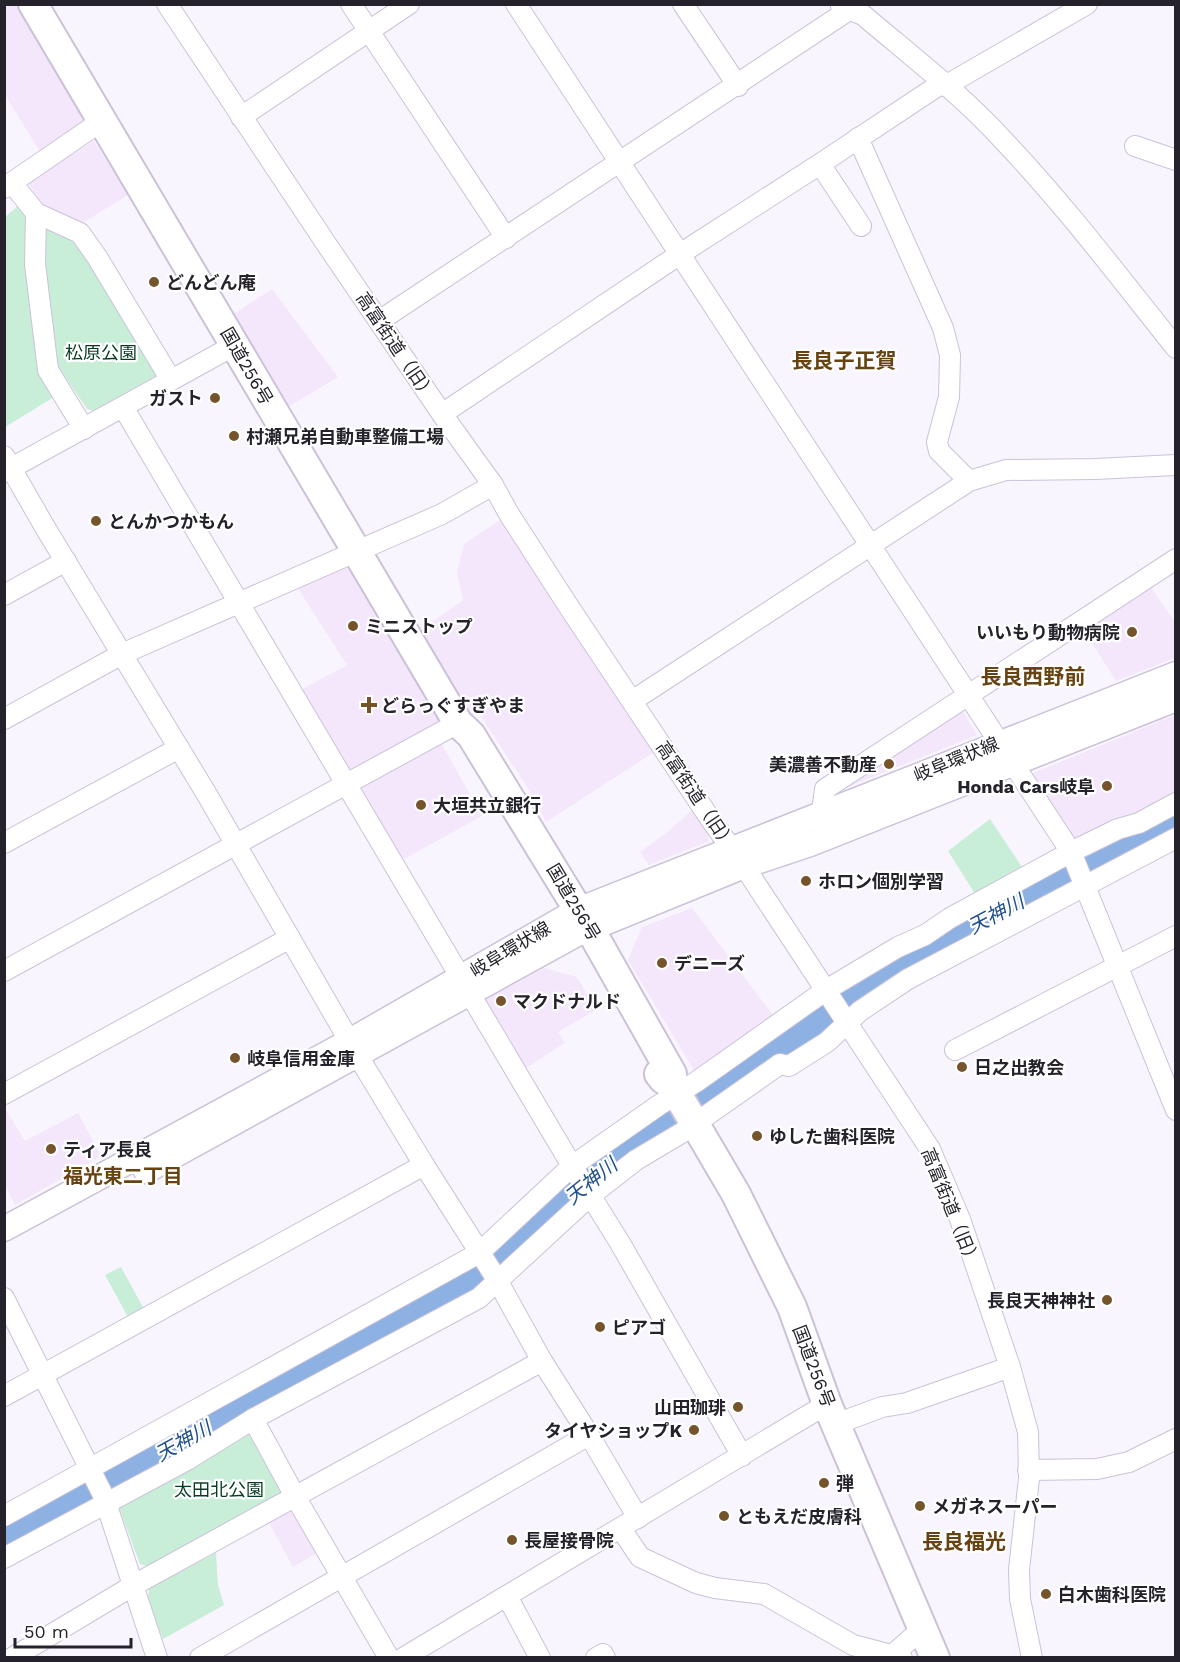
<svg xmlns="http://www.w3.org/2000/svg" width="1180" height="1662" font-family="'Work Sans','Noto Sans JP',sans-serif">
	<rect width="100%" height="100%" fill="#f8f5fe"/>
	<g fill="#f4e7fb">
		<path d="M5 5H20L88 117 86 123 41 153 5 95Z"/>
		<path d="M94 141 128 195 79 225 49 217 28 182Z"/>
		<path d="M272 289 338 377 288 407 232 315Z"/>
		<path d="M503 518 656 751 546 822 529 790 478 712 470 718 418 632 463 600 457 572 464 544Z"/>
		<path d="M343 568 350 569 439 718 437 725 351 771 344 768 299 691 347 665 297 587Z"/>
		<path d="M1150 586 1175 622V658L1116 681 1083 629Z"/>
		<path d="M961 708 977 735 830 794Z"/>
		<path d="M1175 715V798L1082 842 1073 839 1031 774Z"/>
		<path d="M440 741 482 816 399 862 361 794 360 785Z"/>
		<path d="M694 808 701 823 707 831 709 841 649 865 640 852 669 831Z"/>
		<path d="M692 908 776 1019 696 1074 628 960 642 927Z"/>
		<path d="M544 968 577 977 596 1010 558 1032 565 1043 523 1070 483 1001Z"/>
		<path d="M4 1107 25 1141 78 1113 101 1156 15 1205 5 1185Z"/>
		<path d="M295 1506 322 1550 293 1567 268 1521Z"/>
	</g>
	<g fill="#c8eed7">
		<path d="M19 205 31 217 59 394 5 427 4 228 6 226 5 217Z"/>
		<path d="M47 223 87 238 157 375 94 411 87 409 56 363 42 250 41 227Z"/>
		<path d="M990 819 1026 873 977 897 948 851Z"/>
		<path d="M121 1267 145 1311 129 1319 105 1275Z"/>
		<path d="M252 1429 284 1485 282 1496 150 1567 140 1564 119 1508 125 1498Z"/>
		<path d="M216 1553 218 1585 224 1605 163 1639 148 1601 149 1588Z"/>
	</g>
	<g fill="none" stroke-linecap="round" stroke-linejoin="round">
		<path stroke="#8cb1e2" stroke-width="27" d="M4 1539 429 1306 502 1256 586 1183 709 1092 853 996 944 941 1176 819"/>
		<defs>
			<g id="minor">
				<path d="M167 4 325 242 442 414 493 485 509 514 569 607 711 820 744 866 930 1149 960 1219 1010 1367 1028 1432 1029 1478 1019 1570 1020 1599 1032 1658"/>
				<path d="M351 4 506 238"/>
				<path d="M516 4 1071 852 1176 1110"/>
				<path d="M683 4 738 86"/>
				<path d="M841 6 863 15C910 55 961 94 1003 140 1065 205 1120 278 1176 348"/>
				<path d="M945 86 1087 4"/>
				<path d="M241 117 409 4"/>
				<path d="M858 138 943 328 950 355 949 397 937 442 939 451 969 481"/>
				<path d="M1135 146 1176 160"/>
				<path d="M820 164 861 226"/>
				<path d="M12 183 36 213 80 233 97 257 171 380"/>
				<path d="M4 188 103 120"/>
				<path d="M36 213 35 264 48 370 84 429"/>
				<path d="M379 321 858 4"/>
				<path d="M123 407 461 978"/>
				<path d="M442 414 680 254 820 164 942 83"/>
				<path d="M4 456 46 529 206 793 358 1056 424 1165 496 1278 542 1361 589 1435 638 1518"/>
				<path d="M4 472 235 345"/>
				<path d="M4 595 66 561"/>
				<path d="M632 701 969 481 1006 470 1095 469 1176 465"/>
				<path d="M4 719 122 654 442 514 493 485"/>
				<path d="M822 812 825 789 1176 559"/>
				<path d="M4 843 179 748"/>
				<path d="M4 971 458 723"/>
				<path d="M470 994 572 1166 620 1243 742 1456"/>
				<path d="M955 1050 1176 936"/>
				<path d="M4 1094 290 938"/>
				<path d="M4 1298 104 1497 157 1658"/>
				<path d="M4 1396 424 1165"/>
				<path d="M253 1419 296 1498 389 1658"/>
				<path d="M836 1424 882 1407 907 1403 1010 1367"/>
				<path d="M1028 1470 1097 1469 1129 1462 1176 1439"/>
				<path d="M4 1516 479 1253 572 1166 659 1105 696 1082 826 990 898 947 925 935 950 918 1071 852 1118 829 1139 823 1176 803"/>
				<path d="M621 1529 640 1557 696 1583 715 1588 764 1594 853 1645 902 1658"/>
				<path d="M4 1558 187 1460 253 1419 479 1298 591 1195 636 1160 683 1132 780 1064 789 1066 827 1042 860 1011 908 979 1176 838"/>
				<path d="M507 1596 540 1658"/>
				<path d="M12 1658 134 1585 542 1361"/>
				<path d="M200 1658 589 1435"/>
				<path d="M403 1658 827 1404"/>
				<path d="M596 1658 603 1654 605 1658"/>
				<path d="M889 1658 922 1629"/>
			</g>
			<g id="major">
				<path d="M146 1171 575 935 744 866 810 844 1176 699"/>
				<path d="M4 1229 350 1041 578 910 1176 674"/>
			</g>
			<g id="highway">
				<path d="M33 4 458 723 471 735 590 929 672 1074V1085"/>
				<path d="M659 1074 663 1079 672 1085 736 1194 792 1307 827 1404 935 1658"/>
			</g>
		</defs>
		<use href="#minor" stroke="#cbc2d9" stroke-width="22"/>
		<use href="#major" stroke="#cbc2d9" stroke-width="27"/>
		<use href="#highway" stroke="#cbc2d9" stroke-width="32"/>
		<use href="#minor" stroke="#fff" stroke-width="20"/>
		<use href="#major" stroke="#fff" stroke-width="24"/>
		<use href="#highway" stroke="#fff" stroke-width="28"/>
	</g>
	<g fill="#75542b" stroke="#fff" stroke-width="2">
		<circle cx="154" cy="282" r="6"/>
		<circle cx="215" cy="398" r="6"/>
		<circle cx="234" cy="436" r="6"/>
		<circle cx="96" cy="521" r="6"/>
		<circle cx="353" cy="626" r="6"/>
		<circle cx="1132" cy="632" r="6"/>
		<path d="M366 696h6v6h6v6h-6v6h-6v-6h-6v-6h6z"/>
		<circle cx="889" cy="764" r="6"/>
		<circle cx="1107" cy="786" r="6"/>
		<circle cx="421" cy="805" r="6"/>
		<circle cx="806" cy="881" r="6"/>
		<circle cx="662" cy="963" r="6"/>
		<circle cx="501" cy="1001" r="6"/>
		<circle cx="235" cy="1058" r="6"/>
		<circle cx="962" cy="1067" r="6"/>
		<circle cx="757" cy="1136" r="6"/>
		<circle cx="51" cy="1149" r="6"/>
		<circle cx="1107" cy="1300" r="6"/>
		<circle cx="600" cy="1327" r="6"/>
		<circle cx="738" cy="1407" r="6"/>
		<circle cx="694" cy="1430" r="6"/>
		<circle cx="824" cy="1483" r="6"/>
		<circle cx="920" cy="1506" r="6"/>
		<circle cx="724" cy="1516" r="6"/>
		<circle cx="512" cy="1540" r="6"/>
		<circle cx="1046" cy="1594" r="6"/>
	</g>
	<g text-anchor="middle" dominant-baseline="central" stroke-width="4.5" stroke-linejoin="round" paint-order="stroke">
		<g font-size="18" font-weight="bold" fill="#25222b" stroke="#fff" text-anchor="start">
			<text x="166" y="282">どんどん庵</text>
			<text x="203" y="398" text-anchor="end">ガスト</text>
			<text x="246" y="436">村瀬兄弟自動車整備工場</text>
			<text x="108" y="521">とんかつかもん</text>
			<text x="365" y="626">ミニストップ</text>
			<text x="1120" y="632" text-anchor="end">いいもり動物病院</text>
			<text x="381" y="705">どらっぐすぎやま</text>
			<text x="877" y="764" text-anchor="end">美濃善不動産</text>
			<text x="1095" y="786" text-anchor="end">Honda Cars岐阜</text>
			<text x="433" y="805">大垣共立銀行</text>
			<text x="818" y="881">ホロン個別学習</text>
			<text x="674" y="963">デニーズ</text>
			<text x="513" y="1001">マクドナルド</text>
			<text x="247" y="1058">岐阜信用金庫</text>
			<text x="974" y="1067">日之出教会</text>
			<text x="769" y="1136">ゆした歯科医院</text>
			<text x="63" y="1149">ティア長良</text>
			<text x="1095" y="1300" text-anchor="end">長良天神神社</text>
			<text x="612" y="1327">ピアゴ</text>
			<text x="726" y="1407" text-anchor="end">山田珈琲</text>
			<text x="682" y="1430" text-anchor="end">タイヤショップK</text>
			<text x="836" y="1483">弾</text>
			<text x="932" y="1506">メガネスーパー</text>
			<text x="736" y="1516">ともえだ皮膚科</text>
			<text x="524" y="1540">長屋接骨院</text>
			<text x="1058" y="1594">白木歯科医院</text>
		</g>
		<g font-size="18" fill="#25222b" stroke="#fff">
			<text transform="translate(396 346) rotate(56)">高富街道（旧）</text>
			<text transform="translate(247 366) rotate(60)">国道256号</text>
			<text transform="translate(956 759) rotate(-22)">岐阜環状線</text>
			<text transform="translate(696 795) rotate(56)">高富街道（旧）</text>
			<text transform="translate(574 902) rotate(59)">国道256号</text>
			<text transform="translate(510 949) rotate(-31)">岐阜環状線</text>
			<text transform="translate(951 1207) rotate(68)">高富街道（旧）</text>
			<text transform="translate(814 1366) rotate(69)">国道256号</text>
		</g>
		<g font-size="18" fill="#083b24" stroke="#fff">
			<text x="101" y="352">松原公園</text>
			<text x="219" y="1489">太田北公園</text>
		</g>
		<g font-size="20" font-style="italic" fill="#21518c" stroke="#fff">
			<text transform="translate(996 914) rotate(-28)">天神川</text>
			<text transform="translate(591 1181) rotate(-39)">天神川</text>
			<text transform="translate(183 1441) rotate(-29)">天神川</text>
		</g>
		<g font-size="20" font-weight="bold" fill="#684312" stroke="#fff">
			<text x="123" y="1176">福光東二丁目</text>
		</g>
		<g font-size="21" font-weight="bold" fill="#684312" stroke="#fff">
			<text x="844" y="360">長良子正賀</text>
			<text x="1033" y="676">長良西野前</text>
			<text x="964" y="1541">長良福光</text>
		</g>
	</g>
	<rect width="1180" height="1662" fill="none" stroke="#25222b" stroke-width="12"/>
	<path d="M15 1638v9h116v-9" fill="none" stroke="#25222b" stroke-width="3"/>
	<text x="24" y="1638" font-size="18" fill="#25222b" stroke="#ffffff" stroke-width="4.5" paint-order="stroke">50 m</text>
</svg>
